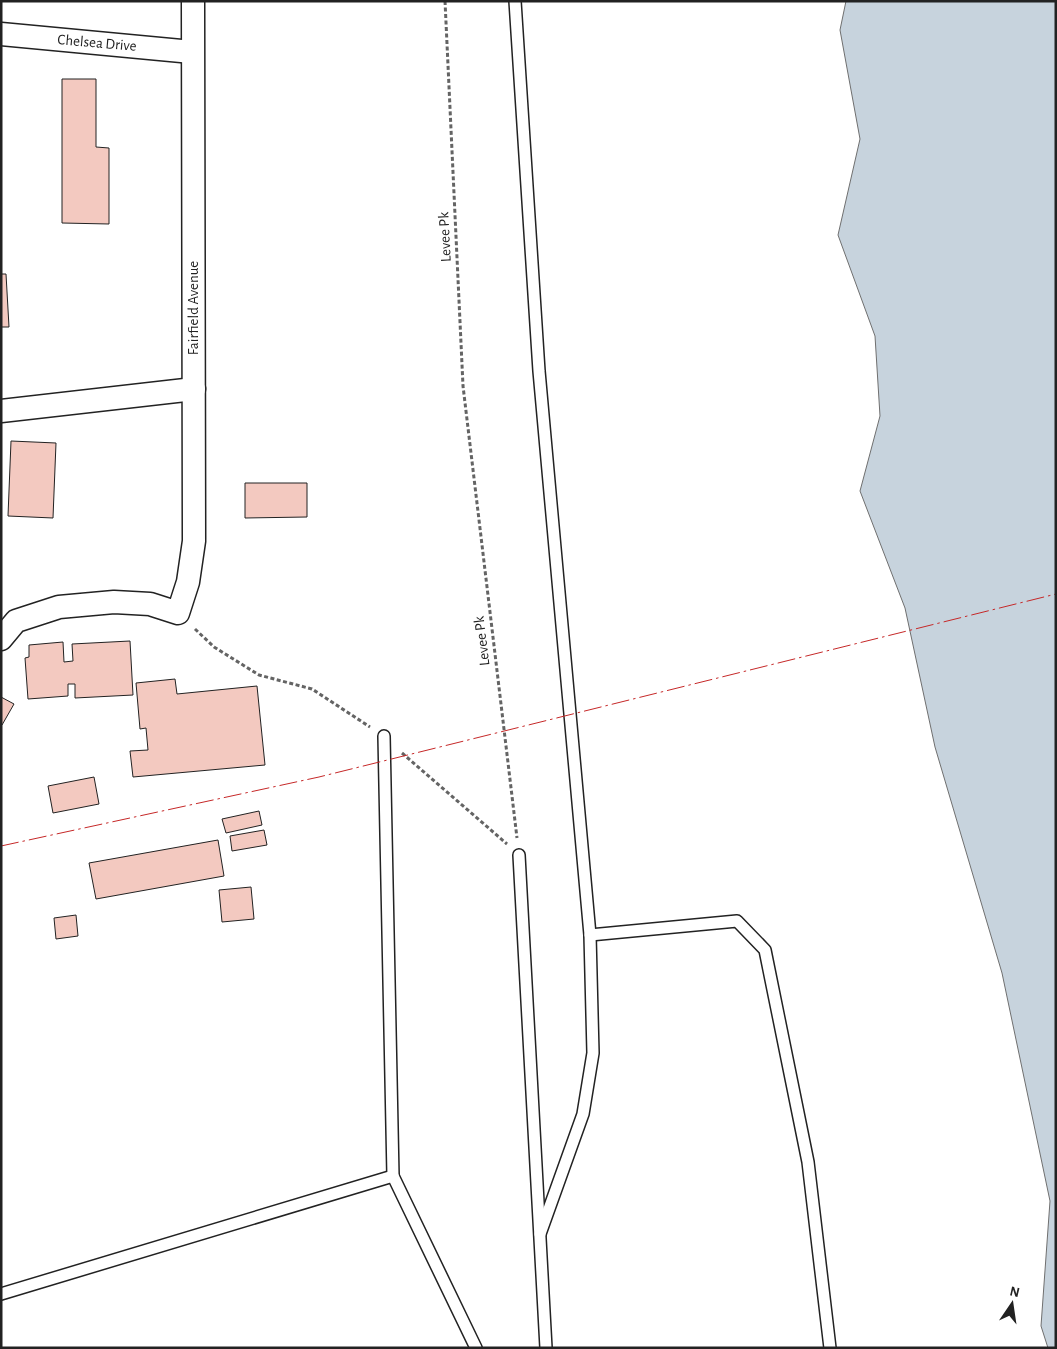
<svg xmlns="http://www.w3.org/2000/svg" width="1057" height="1349" font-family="'Alegreya Sans',sans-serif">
	<rect width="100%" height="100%" fill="#fff"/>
	<path fill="#c7d3dd" stroke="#6f6f6f" d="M846 1H1056V1348H1048L1041 1326 1050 1201 1002 973 935 747 905 608 860 491 880 416 875 336 838 235 860 139 840 30Z"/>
	<g fill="#f3c9c0" stroke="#222">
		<path d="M62 79H96V147L109 148V224L62 223Z"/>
		<path d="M1 274H6L9 327H1Z"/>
		<path d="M11 441 56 443 53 518 8 516Z"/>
		<path d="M245 483H307V517L245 518Z"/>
		<path d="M130 641 133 695 75 698V684H68V696L28 699 25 658 29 657V645L63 642 64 662 73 661 72 644Z"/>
		<path d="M175 679 177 694 257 686 265 765 133 777 130 751 148 750 146 728 140 729 136 683Z"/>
		<path d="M1 697 14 704 2 725H1Z"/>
		<path d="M94 777 99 804 53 813 48 786Z"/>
		<path d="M259 811 262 825 226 833 222 819Z"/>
		<path d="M264 830 267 845 232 851 230 836Z"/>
		<path d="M218 840 224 876 96 899 89 863Z"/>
		<path d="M251 887 254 919 222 922 219 890Z"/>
		<path d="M76 915 78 936 56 939 54 918Z"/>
	</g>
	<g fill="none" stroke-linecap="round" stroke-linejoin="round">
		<defs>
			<g id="service">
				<path d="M515 1 539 371 590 935 593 1053 583 1114 540 1234"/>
				<path d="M384 736 393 1176"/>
				<path d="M519 855 546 1348"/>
				<path d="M590 935 737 921 765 950 808 1162 830 1348"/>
				<path d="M1 1294 393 1176 476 1348"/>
			</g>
			<g id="minor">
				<path d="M1 34 192 52"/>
				<path d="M1 411 194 389"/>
				<path d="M1 639 16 621 59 607 114 602 150 604 178 613 188 582 194 541 193 1"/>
			</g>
		</defs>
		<use href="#service" stroke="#222" stroke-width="14"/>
		<use href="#minor" stroke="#222" stroke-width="25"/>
		<g stroke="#646464" stroke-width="3" stroke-dasharray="4 2.5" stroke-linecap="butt">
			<path d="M445 1 463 386 517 838"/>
			<path d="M195 629 214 647 259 675 312 689 370 727"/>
			<path d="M402 753 507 844"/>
		</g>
		<use href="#service" stroke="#fff" stroke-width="11"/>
		<use href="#minor" stroke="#fff" stroke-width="22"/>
		<path stroke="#c62828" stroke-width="1" stroke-dasharray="18 4 2.5 4" stroke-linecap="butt" d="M1 846 319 777 1056 594"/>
	</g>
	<g text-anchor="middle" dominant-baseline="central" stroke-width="4" stroke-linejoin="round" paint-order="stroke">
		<g font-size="15" fill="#222" stroke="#fff">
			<text transform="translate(97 43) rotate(5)">Chelsea Drive</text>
			<text transform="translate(445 237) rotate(-93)">Levee Pk</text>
			<text transform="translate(193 308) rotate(-90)">Fairfield Avenue</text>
			<text transform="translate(482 641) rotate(-97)">Levee Pk</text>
		</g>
	</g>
	<rect width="1057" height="1349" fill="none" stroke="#222222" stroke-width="5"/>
	<g transform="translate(1012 1304) rotate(13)" stroke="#ffffff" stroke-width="4" paint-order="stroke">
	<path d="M0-4L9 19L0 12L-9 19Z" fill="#222222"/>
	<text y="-8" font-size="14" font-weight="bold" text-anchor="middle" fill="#222222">N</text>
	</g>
</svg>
